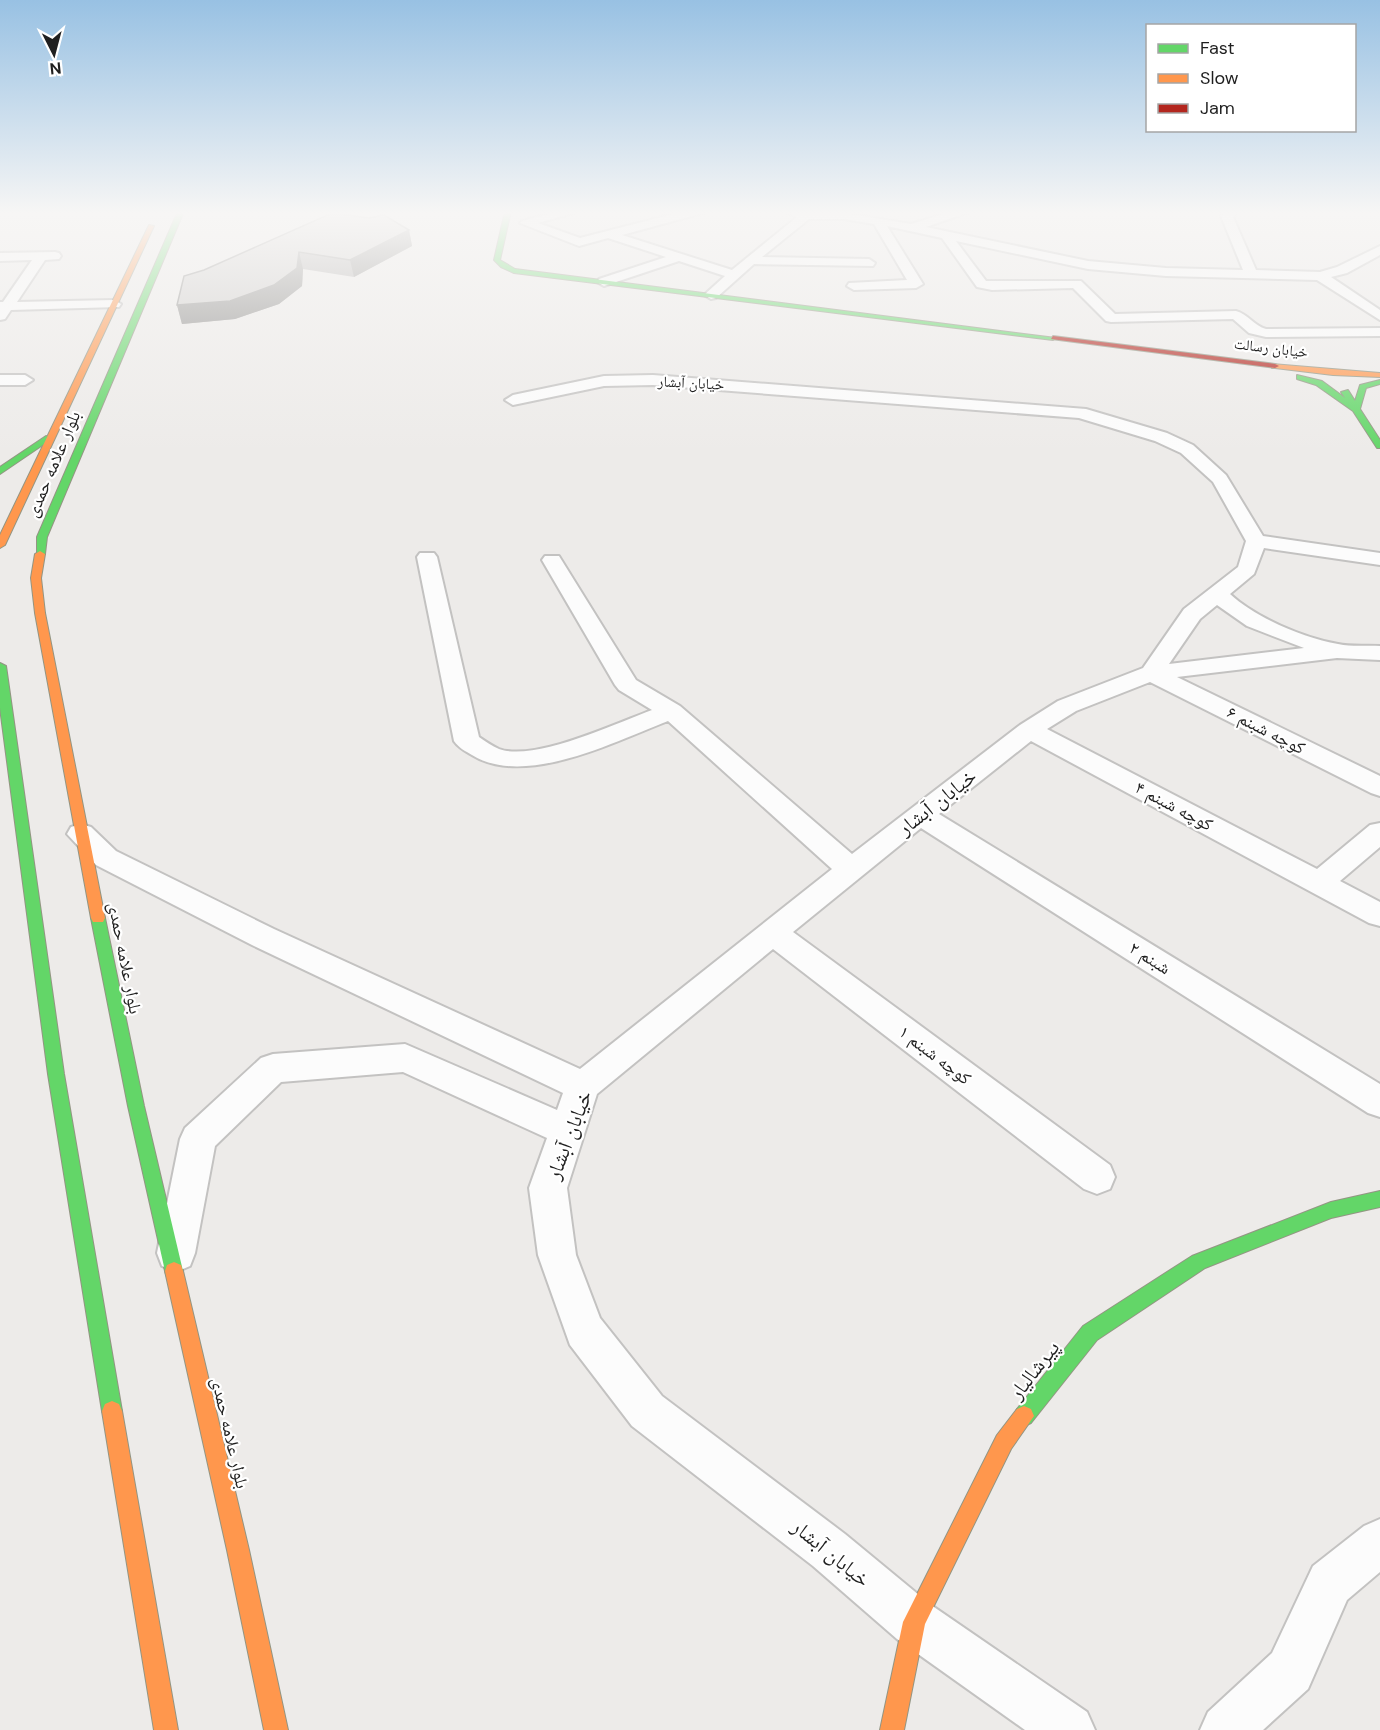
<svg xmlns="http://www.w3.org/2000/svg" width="1380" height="1730" font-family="'DM Sans','Noto Naskh Arabic',sans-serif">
	<rect width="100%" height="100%" fill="#edebe9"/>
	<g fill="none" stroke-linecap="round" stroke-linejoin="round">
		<defs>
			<g id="street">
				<path d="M560 211H580L538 223 580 238 685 211H705L703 213 622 235 732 270 797 217 783 211 844 213 911 224 954 211H972L926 227 1088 261 1166 268 1243 270 1221 216 1226 211H1238L1233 217 1256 270 1320 272 1337 267 1380 246V255L1347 273 1331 277 1380 310V320L1317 280 1166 276 1088 269 956 241 986 281H1081L1115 314 1236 311C1248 314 1254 326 1266 329L1380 328V336L1266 337 1249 333 1233 319 1111 322 1106 321 1073 288 992 290 977 287 942 238 887 226 923 284 916 288 854 290 847 286 849 283 907 280 874 224 844 219H809L762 257 869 259 875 263 873 266 754 264 716 298 711 299 704 295 725 276 679 261 604 286 597 282 599 279 666 257 608 238 579 246 520 223 522 221Z"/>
				<path d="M55 252 59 253 61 256 59 259 45 260 17 302 114 300 121 304 119 307 11 310 5 319 0 320V302H3L32 260 0 261V253Z"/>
				<path d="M0 375H25L33 380 25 385H0Z"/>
				<path d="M653 375 1086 409 1167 433 1193 445 1226 475 1263 536 1380 553V565L1264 548 1254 574 1230 594C1256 618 1304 638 1338 644 1352 647 1366 645 1380 646V660L1337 658 1177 677 1380 776V796L1371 793 1150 682 1076 711 1047 729 1317 869 1370 825 1380 823V847L1340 881 1380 902V926L1369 923 1031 741 939 814 1380 1084V1117L1368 1113 921 828 793 932 1110 1165 1115 1177 1110 1189 1097 1194 1084 1189 773 949 597 1094 567 1188 576 1255 600 1318 662 1396 845 1534 931 1605 1087 1712 1095 1730H1025L897 1639 813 1566 632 1426 570 1345 538 1255 529 1188 547 1138 403 1072 281 1082 215 1146 195 1253 190 1266 176 1272 162 1266 157 1253 180 1139 185 1128 261 1058 273 1054 405 1044 557 1110 563 1093 252 945 96 865 67 834 71 827 81 824 91 827 116 851 274 929 580 1069 832 869 668 721C616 741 525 788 472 755 465 751 459 748 454 741L417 557 420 553H434L437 557 479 737C485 741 492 746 499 749 534 762 617 723 652 710L619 690 615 685 542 560 545 556H559L636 680 680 706 852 854 1020 725 1058 701 1143 668 1184 609 1238 567 1246 541 1213 482 1181 453 1155 441 1079 418 653 385 604 386 513 405 505 400 513 395 604 376ZM1217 605 1247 626 1304 648 1169 664 1200 619Z"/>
				<path d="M1380 1519V1572L1347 1600 1308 1689 1263 1730H1200L1208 1712 1272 1653 1313 1566 1364 1526Z"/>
			</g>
			<g id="fast">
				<path d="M178 211H184L47 537 45 554 37 556V537Z"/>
				<path d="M505 211H511L500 260 515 269 1056 338 1053 340 514 273 501 267 494 260Z"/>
				<path d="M1297 375 1322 381 1345 398 1341 392 1348 390 1355 401 1360 385 1380 380V384L1366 388 1360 409 1380 440V448H1377L1353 411 1316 385 1297 379Z"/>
				<path d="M46 436 53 438 0 474V467Z"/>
				<path d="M0 663 6 666 64 1074 122 1411 119 1418 112 1421 105 1418 102 1411 48 1074 0 708Z"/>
				<path d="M98 913 103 914 105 918 144 1106 183 1271 181 1277 174 1280 167 1277 165 1271 128 1106 91 918 93 914Z"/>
				<path d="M1380 1191V1207L1331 1218 1205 1268 1097 1340 1031 1423 1024 1426 1017 1423 1014 1416 1017 1409 1083 1326 1192 1256 1331 1202Z"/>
			</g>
			<g id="slow">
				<path d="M149 225 154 226 5 545 0 548V535Z"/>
				<path d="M1272 364 1380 373V377L1333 375 1275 368H1272Z"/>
				<path d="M40 551 45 554 41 578 45 613 105 918 103 922H93L91 918 35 613 31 578 35 554Z"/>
				<path d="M174 1262 181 1265 183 1271 249 1550 288 1730H264L227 1550 165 1271 167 1265Z"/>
				<path d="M112 1401 119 1404 122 1411 178 1730H154L102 1411 105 1404Z"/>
				<path d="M1024 1406 1031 1409 1034 1416 1011 1449 925 1624 904 1730H880L903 1622 997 1435 1017 1409Z"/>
			</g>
			<path id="jam" d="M1053 336 1275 364 1279 366 1275 368 1051 339Z"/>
		</defs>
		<use href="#street" stroke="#c3c2c1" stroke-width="4"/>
		<use href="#fast" stroke="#939583" stroke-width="2"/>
		<use href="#slow" stroke="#939583" stroke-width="2"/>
		<use href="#jam" stroke="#939583" stroke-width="2"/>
		<use href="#street" fill="#fcfcfc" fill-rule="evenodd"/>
		<use href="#fast" fill="#63d668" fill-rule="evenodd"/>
		<use href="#slow" fill="#ff974d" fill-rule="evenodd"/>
		<use href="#jam" fill="#b3261e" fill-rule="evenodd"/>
	</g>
	<path fill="#b1afae" d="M369 218 409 230 412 246 354 277 303 269 302 286 279 304 235 319 182 324 177 305Z"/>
	<g fill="#908f8d">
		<path d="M409 230 412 246 354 277 350 260Z"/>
		<path d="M299 252 303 269 302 286 279 304 235 319 182 324 177 305Z"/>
	</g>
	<path fill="#ceccca" stroke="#908f8d" stroke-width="1.5" d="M332 213 369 218 384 215 409 230 350 260 299 252 297 268 274 285 230 301 177 305 184 276 204 270Z"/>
	<linearGradient id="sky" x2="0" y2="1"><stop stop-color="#98c1e3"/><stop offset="0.47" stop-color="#f7f6f5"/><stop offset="1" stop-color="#f7f6f5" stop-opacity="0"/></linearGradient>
	<rect width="1380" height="453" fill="url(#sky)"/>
	<g text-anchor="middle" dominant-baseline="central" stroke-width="4.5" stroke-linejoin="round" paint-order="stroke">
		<g font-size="15" fill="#1f1f1f" stroke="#fff">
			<text transform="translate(1271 348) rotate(7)">خیابان رسالت</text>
			<text transform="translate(691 383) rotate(3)">خیابان آبشار</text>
		</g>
		<g font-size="18" fill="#1f1f1f" stroke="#fff">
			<text transform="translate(53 464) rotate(-67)">بلوار علامه حمدی</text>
			<text transform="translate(1266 730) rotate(27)">کوچه شبنم ۶</text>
			<text transform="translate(1174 806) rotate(28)">کوچه شبنم ۴</text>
			<text transform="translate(125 958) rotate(79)">بلوار علامه حمدی</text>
			<text transform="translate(1150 958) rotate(32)">شبنم ۲</text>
			<text transform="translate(935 1055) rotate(37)">کوچه شبنم ۱</text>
			<text transform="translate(230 1433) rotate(77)">بلوار علامه حمدی</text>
		</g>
		<g font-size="21" fill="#1f1f1f" stroke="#fff">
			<text transform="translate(937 802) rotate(-38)">خیابان آبشار</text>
			<text transform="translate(569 1135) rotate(-69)">خیابان آبشار</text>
			<text transform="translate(1034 1370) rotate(-52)">پیرشالیار</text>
			<text transform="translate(831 1553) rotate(39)">خیابان آبشار</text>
		</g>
	</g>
	<rect x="1146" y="24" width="210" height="108" fill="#ffffff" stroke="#a5a5a5" stroke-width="1.5"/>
	<rect x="1158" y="44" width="30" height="9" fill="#63d668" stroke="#a5a5a5" stroke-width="1.5"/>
	<text x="1200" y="54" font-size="18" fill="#1f1f1f">Fast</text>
	<rect x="1158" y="74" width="30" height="9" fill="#ff974d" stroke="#a5a5a5" stroke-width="1.5"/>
	<text x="1200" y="84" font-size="18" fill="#1f1f1f">Slow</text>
	<rect x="1158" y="104" width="30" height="9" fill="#b3261e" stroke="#a5a5a5" stroke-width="1.5"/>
	<text x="1200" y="114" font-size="18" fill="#1f1f1f">Jam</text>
	<g transform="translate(54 54) rotate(174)" stroke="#ffffff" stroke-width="4.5" paint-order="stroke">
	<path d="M0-4.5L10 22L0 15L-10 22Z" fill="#1f1f1f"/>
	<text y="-9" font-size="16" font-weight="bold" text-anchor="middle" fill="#1f1f1f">N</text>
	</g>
</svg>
